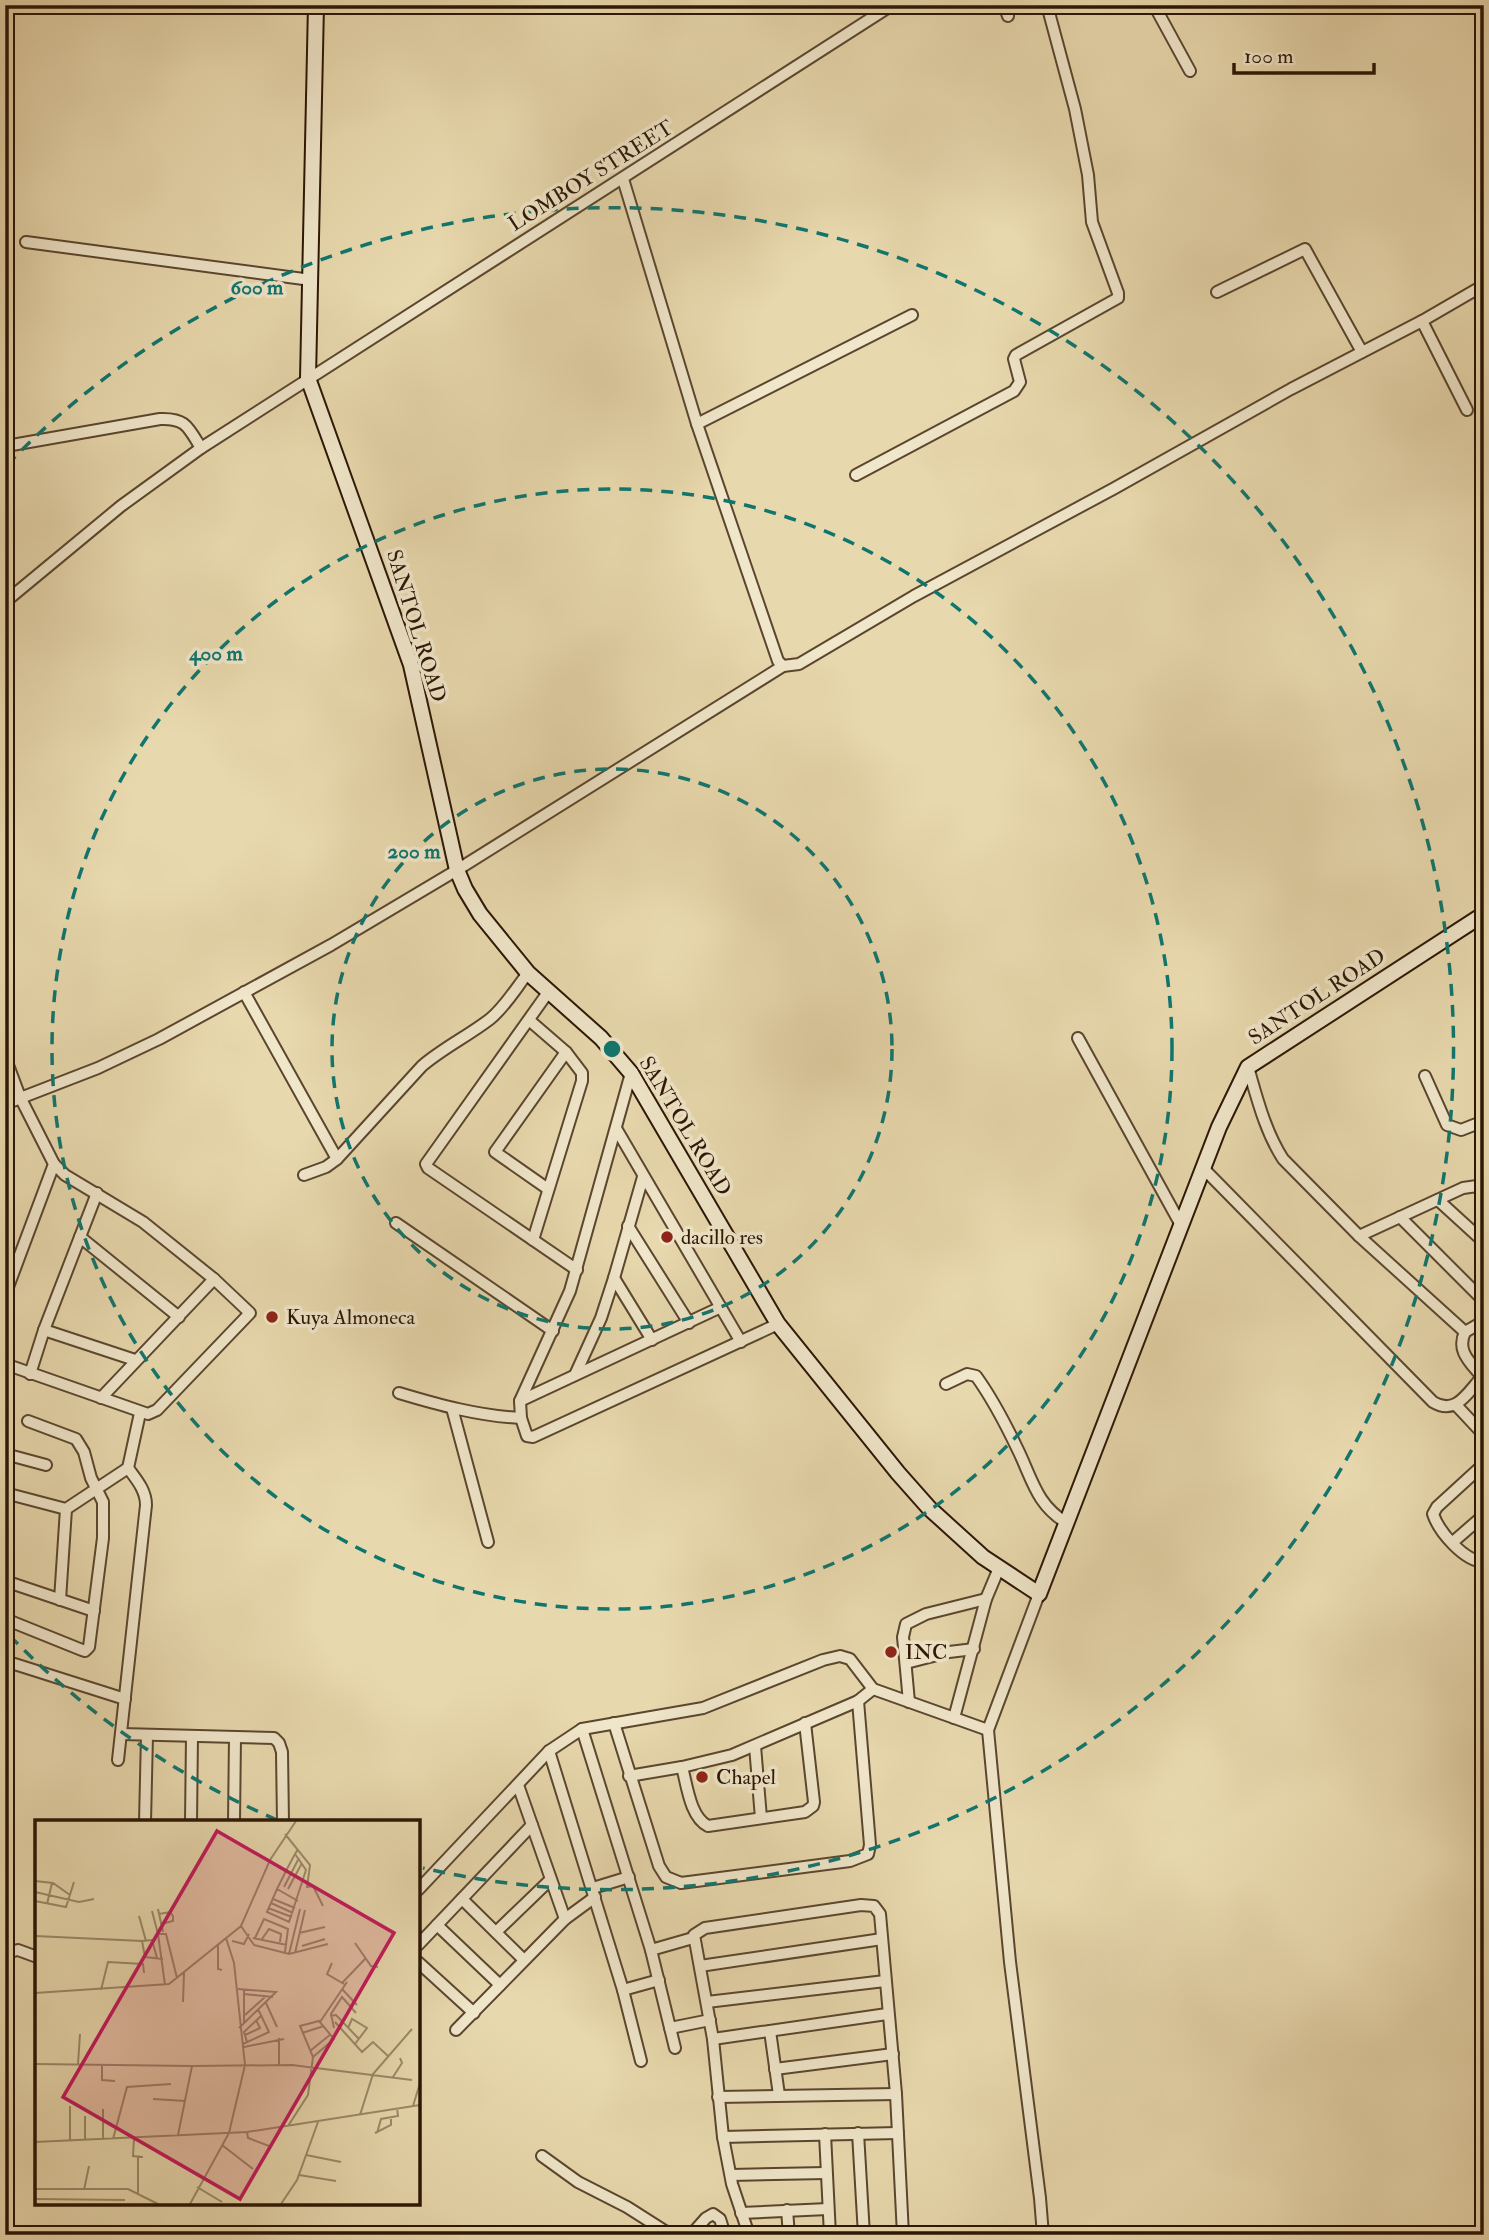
<svg xmlns="http://www.w3.org/2000/svg" width="1489" height="2240" font-family="'IM FELL Double Pica',serif">
	<rect width="100%" height="100%" fill="#e8d8ad"/>
	<filter id="stains"><feTurbulence type="fractalNoise" baseFrequency=".00286" numOctaves="4"/><feColorMatrix values="0 0 0 0 .2 0 0 0 0 .09 0 0 0 0 .02 0 0 0 .5 -.17"/></filter>
	<radialGradient id="worn" r=".72"><stop offset=".6" stop-color="#630" stop-opacity="0"/><stop offset="1" stop-color="#630" stop-opacity=".3"/></radialGradient>
	<g fill="none" stroke-linecap="round" stroke-linejoin="round">
		<defs>
			<g id="street">
				<path d="M1004 5 1008 16"/>
				<path d="M1154 5 1190 71"/>
				<path d="M623 179 697 424 778 661 783 666 799 664 914 596 1113 489 1291 389 1422 321 1484 285"/>
				<path d="M26 242 311 280"/>
				<path d="M1217 292 1305 249 1362 352"/>
				<path d="M1422 321 1467 410"/>
				<path d="M697 424 912 315"/>
				<path d="M12 445 160 419C186 418 188 427 201 448"/>
				<path d="M856 475 1014 391 1020 382 1014 359 1016 355 1118 298V293L1092 222 1088 175 1075 109 1047 5"/>
				<path d="M5 602 121 506 201 448 892 5"/>
				<path d="M549 991 426 1164 428 1168 577 1270"/>
				<path d="M244 992 337 1159"/>
				<path d="M529 1020 566 1052 582 1073V1081L533 1240"/>
				<path d="M1078 1038 1181 1225"/>
				<path d="M5 1057 20 1097 54 1164 5 1295"/>
				<path d="M631 1073 570 1291 520 1401 521 1418 527 1436 533 1437 778 1324"/>
				<path d="M1425 1076 1447 1125 1461 1130 1484 1121"/>
				<path d="M5 1104 98 1068 159 1039 331 945 457 870 783 666"/>
				<path d="M617 1130 741 1342"/>
				<path d="M1203 1168 1433 1402C1456 1416 1468 1392 1482 1377 1470 1362 1456 1351 1465 1332L1359 1236 1283 1159C1265 1131 1257 1098 1248 1067"/>
				<path d="M304 1175 326 1167 337 1159 422 1066C443 1048 468 1036 490 1019 505 1007 516 988 528 973"/>
				<path d="M548 1189 495 1152 566 1052"/>
				<path d="M1438 1200 1484 1242"/>
				<path d="M1400 1217 1484 1301"/>
				<path d="M396 1223 553 1331"/>
				<path d="M628 1226 689 1323"/>
				<path d="M1359 1236 1463 1188 1484 1185"/>
				<path d="M80 1237 179 1317"/>
				<path d="M614 1278 652 1340"/>
				<path d="M44 1330 135 1360"/>
				<path d="M1465 1332 1484 1321"/>
				<path d="M5 1364 148 1414 157 1410 250 1313 214 1279 143 1222 65 1175 54 1164"/>
				<path d="M30 1374 44 1330 97 1193"/>
				<path d="M575 1375 601 1318 614 1278 643 1177"/>
				<path d="M946 1384 967 1374 976 1376C992 1398 1005 1423 1017 1448 1032 1478 1036 1505 1067 1523"/>
				<path d="M399 1393C439 1405 479 1416 521 1418"/>
				<path d="M101 1398 214 1279"/>
				<path d="M520 1401 721 1307"/>
				<path d="M1456 1405 1484 1435"/>
				<path d="M452 1408 488 1542"/>
				<path d="M5 1454 46 1465"/>
				<path d="M1484 1464 1437 1507 1433 1514C1439 1532 1464 1561 1484 1562"/>
				<path d="M5 1493 66 1509 128 1468"/>
				<path d="M1453 1542 1484 1515"/>
				<path d="M5 1581 94 1611"/>
				<path d="M1039 1594 988 1730 1010 1962 1040 2198 1043 2235"/>
				<path d="M60 1600 66 1509"/>
				<path d="M5 1619 82 1650 85 1651 89 1647 103 1538V1502L91 1478 84 1452 76 1439 28 1421"/>
				<path d="M5 1661 125 1699"/>
				<path d="M906 1663 949 1652 974 1649"/>
				<path d="M909 1702 903 1637 906 1624 926 1614 986 1599"/>
				<path d="M954 1718 986 1599 999 1568"/>
				<path d="M614 1723 659 1866 666 1877 681 1883 850 1861 868 1854 870 1845 858 1701"/>
				<path d="M582 1729 651 1950 675 2048"/>
				<path d="M122 1734 274 1738 279 1743 282 1752 283 1822"/>
				<path d="M755 1746 761 1818"/>
				<path d="M549 1751 623 1990 641 2061"/>
				<path d="M118 1760 146 1505C146 1490 136 1479 128 1468L140 1413"/>
				<path d="M682 1767C687 1785 690 1817 708 1826L805 1812 813 1806 814 1802 805 1723"/>
				<path d="M629 1776 682 1767 732 1755 858 1701 873 1689"/>
				<path d="M518 1785 565 1919"/>
				<path d="M145 1822 147 1735"/>
				<path d="M191 1822 192 1736"/>
				<path d="M234 1822 235 1737"/>
				<path d="M593 1888 629 1877"/>
				<path d="M418 1890 549 1751 582 1729 703 1708 823 1660 840 1656 850 1659 873 1689 988 1730"/>
				<path d="M462 1899 524 1960"/>
				<path d="M437 1925 500 1985"/>
				<path d="M496 1932 550 1880"/>
				<path d="M418 1945 532 1825"/>
				<path d="M651 1950 693 1938"/>
				<path d="M5 1953 18 1950 37 1957"/>
				<path d="M418 1962 474 2013"/>
				<path d="M700 1966 882 1939"/>
				<path d="M623 1990 659 1980"/>
				<path d="M707 2002 885 1981"/>
				<path d="M670 2028 710 2020"/>
				<path d="M456 2030 565 1919 595 1897"/>
				<path d="M770 2031 779 2095"/>
				<path d="M713 2039 887 2014"/>
				<path d="M775 2069 893 2054"/>
				<path d="M718 2097 896 2094"/>
				<path d="M858 2133 864 2235"/>
				<path d="M825 2134 830 2235"/>
				<path d="M723 2137 898 2133"/>
				<path d="M542 2156 578 2182 627 2207 671 2235"/>
				<path d="M731 2175 826 2173"/>
				<path d="M787 2210 789 2235"/>
				<path d="M741 2213 828 2209"/>
				<path d="M691 2235 706 2218 713 2214 720 2219 725 2235"/>
				<path d="M749 2235 732 2184 723 2137 713 2039 694 1935 705 1928 861 1905 874 1906 880 1914 896 2094 903 2235"/>
			</g>
			<path id="secondary" d="M316 5 308 378 411 665 457 870 465 889 480 914 528 973 601 1038 631 1073 778 1324 898 1473 929 1508 983 1557 1039 1594 1219 1127 1248 1067 1484 914"/>
		</defs>
		<use href="#street" stroke="#5a462f" stroke-width="14"/>
		<use href="#secondary" stroke="#2b1605" stroke-width="18"/>
		<use href="#street" stroke="#f0e6ca" stroke-width="10"/>
		<use href="#secondary" stroke="#f0e6ca" stroke-width="14"/>
	</g>
	<g fill="none" stroke="#0f766e" stroke-width="3.5" stroke-dasharray="12 9">
		<circle cx="612" cy="1049" r="280"/>
		<circle cx="612" cy="1049" r="560"/>
		<path d="M277 1820A841 841 0 0 1 7 1633M7 465A841 841 0 1 1 423 1868"/>
	</g>
	<g fill="#8f2418" stroke="#f0e6ca" stroke-width="2.5">
		<circle cx="667" cy="1237" r="7"/>
		<circle cx="272" cy="1317" r="7"/>
		<circle cx="891" cy="1652" r="7"/>
		<circle cx="702" cy="1777" r="7"/>
	</g>
	<g text-anchor="middle" dominant-baseline="central" stroke-width="7" stroke-linejoin="round" paint-order="stroke">
		<g font-size="21" fill="#2b1605" stroke="#f0e6ca">
			<text transform="translate(591 176) rotate(-32)">LOMBOY STREET</text>
			<text transform="translate(416 626) rotate(73)">SANTOL ROAD</text>
			<text transform="translate(1317 997) rotate(-33)">SANTOL ROAD</text>
			<text transform="translate(685 1126) rotate(59)">SANTOL ROAD</text>
		</g>
		<g font-size="21" fill="#2b1605" stroke="#f0e6ca" text-anchor="start">
			<text x="681" y="1237">dacillo res</text>
			<text x="286" y="1317">Kuya Almoneca</text>
			<text x="905" y="1652">INC</text>
			<text x="716" y="1777">Chapel</text>
		</g>
	</g>
	<g transform="translate(35 1820)">
		<rect width="385" height="385" fill="#e8d8ad"/>
		<path fill="none" stroke="#9c8a6a" stroke-width="2" d="M250 14 275 45 272 67 278 66 288 86M260 34 271 50 254 102 232 92 242 69 252 49 260 34 263 29M0 61 18 63 35 75M249 67 264 38M242 69 263 81M253 69 267 43M0 72 44 82 59 79M238 79 260 88M0 81 31 87 39 62M236 83 258 93M12 84 17 63M233 88 257 97M123 89 128 112M117 91 123 114M124 94 135 92 138 96V101L126 104M104 96 111 121M206 106 219 125 254 134 293 124M264 113 290 107M0 116 107 121 110 137 128 139M218 118 252 125M220 118 229 99 253 109 250 132M227 119 234 109 246 114 245 122M107 121 117 120 122 138M197 121 209 124 214 114M320 123 336 146 343 147M183 125V149L187 150M267 126 290 119M260 133 270 90M254 134 265 89M297 143 292 154 309 164M307 163 331 138M130 165 123 114H131L142 158M203 169 241 172 204 208M209 169V203M307 169 322 185M66 170 73 142 108 144 109 153M0 173 134 164 206 106 235 40 261 1M209 174 238 177M148 182 149 153M231 183 242 207M210 195 230 177M295 196 301 195 324 219M285 202 312 162M300 202 327 232 338 222 353 236M299 208 296 194 307 177 321 193M313 208 317 199 332 208 320 224M267 213 289 206M210 215 225 208 221 200M212 222 209 212 227 195M208 224 234 212 223 189M209 227 249 219M275 231 296 214M0 244 157 246 143 315M43 244 45 214M67 244V260L80 261M244 245V218M158 246 257 245 377 260M358 257 367 243 365 238M118 279 151 281M35 286V321M378 286 385 263M325 295 338 254 377 209M253 306 273 275 278 237 299 219 284 201 265 206 278 237M212 312 213 318 234 326M340 313 356 305V297M342 313 346 299 363 296 362 288M99 318 98 336 108 337M68 319V289M78 319 92 267 136 264M50 320V296M0 322 212 312 385 285M187 325 218 349M271 335 306 342M103 337V373M264 355 301 361M162 367 187 382M0 369H93L123 384M49 370 54 346M0 379 90 380M155 384 194 313 210 245 199 143 191 118M246 384 262 360 283 302"/>
		<path fill="#c2185b" fill-opacity="0.15" stroke="#c2185b" stroke-width="3.5" d="M182 11 359 113 205 379 28 277Z"/>
		<rect width="385" height="385" fill="none" stroke="#2b1605" stroke-width="3.5"/>
	</g>
	<circle cx="612" cy="1049" r="10" fill="#0f766e" stroke="#f0e6ca" stroke-width="3.5"/>
	<g font-size="21" text-anchor="middle" font-weight="bold" fill="#0f766e" stroke="#f0e6ca" stroke-width="7" stroke-linejoin="round" paint-order="stroke">
		<text x="257" y="294">600 m</text>
		<text x="216" y="660">400 m</text>
		<text x="414" y="858">200 m</text>
	</g>
	<rect width="1489" height="2240" fill="none" stroke="#e8d8ad" stroke-width="28"/>
	<rect x="7" y="7" width="1475" height="2226" fill="none" stroke="#2b1605" stroke-width="3.5"/>
	<rect x="14" y="14" width="1461" height="2212" fill="none" stroke="#2b1605" stroke-width="2"/>
	<path d="M1234 63v10h140v-10" fill="none" stroke="#2b1605" stroke-width="3.5"/>
	<text x="1244" y="63" font-size="21" fill="#2b1605" stroke="#f0e6ca" stroke-width="5" paint-order="stroke">100 m</text>
	<rect width="100%" height="100%" filter="url(#stains)"/>
	<rect width="100%" height="100%" fill="url(#worn)"/>
</svg>
